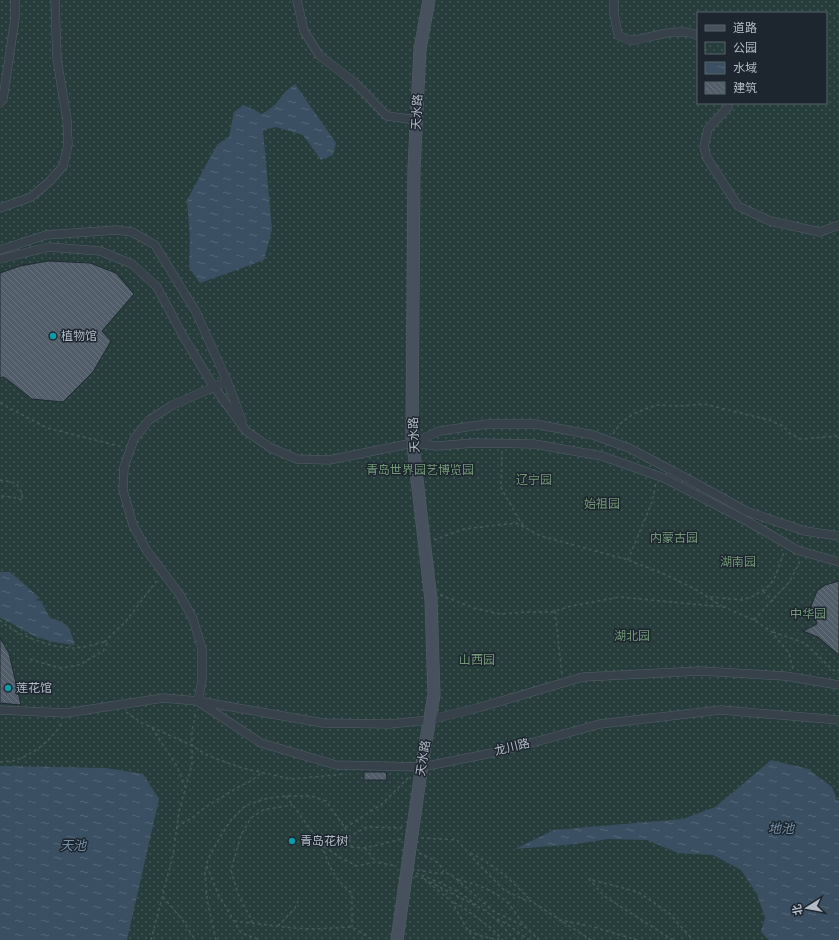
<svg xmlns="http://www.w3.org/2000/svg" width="839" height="940" font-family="Jost,'Noto Sans SC',sans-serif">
	<defs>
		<pattern id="park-dots" width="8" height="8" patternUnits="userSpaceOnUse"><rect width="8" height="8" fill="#273d3c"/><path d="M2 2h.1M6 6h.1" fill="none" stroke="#445757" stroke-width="1.8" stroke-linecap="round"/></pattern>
		<pattern id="water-ripples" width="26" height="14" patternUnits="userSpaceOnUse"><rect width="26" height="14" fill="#3a5062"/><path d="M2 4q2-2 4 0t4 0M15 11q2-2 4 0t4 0" fill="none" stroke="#546777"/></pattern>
		<pattern id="building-back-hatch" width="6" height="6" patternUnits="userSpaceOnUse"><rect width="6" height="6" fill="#515e6a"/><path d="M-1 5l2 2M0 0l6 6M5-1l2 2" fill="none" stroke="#68737e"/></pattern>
	</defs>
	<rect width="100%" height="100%" fill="#24303a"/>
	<path fill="url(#park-dots)" fill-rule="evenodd" d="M0 0H839V940H0ZM698 13H826V103H698Z"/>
	<g fill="url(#water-ripples)">
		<path d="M295 84 336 143 333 155 321 160 303 135 276 127 263 130 272 230 264 260 200 283 189 267 190 238 187 200 217 145 229 137 234 112 244 105 262 114 275 105 285 92Z"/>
		<path d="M0 572H10L40 598 35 600 41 601 50 618C70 624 68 625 75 645L53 642 34 636 0 617Z"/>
		<path d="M771 760 808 769 832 787 837 800 839 801V940H769L761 932 765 918 757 894 741 870 713 855 678 853 647 840 608 839 575 844 515 849 554 830 683 819 715 807 737 789Z"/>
		<path d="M0 766 106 768 143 774 159 799 127 940H0Z"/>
	</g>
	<g fill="url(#building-back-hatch)" stroke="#1f2831">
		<path d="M48 261 90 263 116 273 134 294 102 331 111 341 93 372 63 402 32 399 4 377 0 378V273L20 266Z"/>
		<path d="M839 581V655L818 637 803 631 817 624 811 606 817 591 825 585Z"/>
		<path d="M0 638 9 653 21 705 0 703Z"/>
		<path d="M364 772H386L387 780H364Z"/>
	</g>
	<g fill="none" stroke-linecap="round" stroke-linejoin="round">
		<defs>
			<g id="street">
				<path d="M297 0 304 31 319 55 355 83 387 116 416 120"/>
				<path d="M614 0V14L618 35 629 40H635C653 37 682 26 698 36"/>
				<path d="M0 103 3 99 15 18V0"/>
				<path d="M729 103 728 107 708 129 704 147 707 158 738 206 770 221 820 232 839 225"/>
				<path d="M0 208 31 197 50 181 63 166 68 145 67 120 57 59 55 0"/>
				<path d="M0 250 46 235 116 230 132 232 155 245 196 312 227 381 242 421"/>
				<path d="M0 259 49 247 100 251 132 264 157 287 183 336 214 387 246 431 271 448 297 459 329 460 413 443 439 431 487 424H535L593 435 629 448 688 479 748 512 805 531 839 536"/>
				<path d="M414 443 437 446 474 443 534 444 602 456 664 478 745 520 797 550 839 562"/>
				<path d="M198 701 202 680V649L193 619 180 595 147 551 133 525 123 490 124 467 134 439 149 420 171 406 227 381"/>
				<path d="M200 703 261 743 336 765 422 767 502 751 600 724 721 710 839 720"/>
				<path d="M0 710 66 713 163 698 198 701 323 723 390 724 429 720 481 707 583 677 700 671 785 676 839 685"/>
			</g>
			<path id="secondary" d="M397 940 423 757 434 695 431 600 412 436 414 168 420 49 429 0"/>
		</defs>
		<use href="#street" stroke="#565f68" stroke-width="9"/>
		<use href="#secondary" stroke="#565f68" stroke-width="13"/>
		<g stroke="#465959" stroke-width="1.5" stroke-dasharray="3 3" stroke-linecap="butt">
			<path d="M0 403 47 428 123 447"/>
			<path d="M613 434 620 424 633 414 656 405 679 406 704 404 769 420 783 426 789 433 800 439 839 436"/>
			<path d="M502 451 501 488 523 526"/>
			<path d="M0 480 16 483 21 491 23 500 12 497 0 496"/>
			<path d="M434 540 464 529 516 523 541 536 625 559 664 574 695 589 722 606"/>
			<path d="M628 560 652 502 656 483"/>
			<path d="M763 591 773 601"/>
			<path d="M440 595 474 608 500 614 529 612H552L571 606 620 597 724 607 754 620 772 632 789 653 793 670"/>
			<path d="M710 597 742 600 754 596 770 585 775 577 784 552"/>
			<path d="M555 611 562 675"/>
			<path d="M0 620C15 635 52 648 74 648 84 648 94 644 104 642L107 644 103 651 79 665 60 668 29 659"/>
			<path d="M754 620 790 581 801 559"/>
			<path d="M773 632 805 643 833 670 839 672"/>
			<path d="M104 642 126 621 158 579"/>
			<path d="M126 712 142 723 189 744 209 756 242 768 291 779 346 774"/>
			<path d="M152 728 177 766 185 787"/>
			<path d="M0 762C5 761 11 762 16 760 34 754 53 739 62 722"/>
			<path d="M286 796 322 845 365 848 402 839"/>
			<path d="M177 827 193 817 204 808 240 786 251 781 262 772"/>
			<path d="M345 828 352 847"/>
			<path d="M348 837 367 827 402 828"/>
			<path d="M421 838 457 840 479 865 504 890 527 901H531L560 920"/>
			<path d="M322 845C329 867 334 879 352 893V927"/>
			<path d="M301 847 312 845H322L341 858 357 866 376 862 397 866"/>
			<path d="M365 848 376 862"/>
			<path d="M419 853C427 857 442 862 443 872"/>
			<path d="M470 853C494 864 513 882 531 901"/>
			<path d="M207 866 218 894 241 933 260 940"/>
			<path d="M417 870 440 874 443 872 452 875 493 911 524 926 539 940"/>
			<path d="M416 873C436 881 460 890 476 905"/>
			<path d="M415 876 425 879"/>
			<path d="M424 879 484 910 497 920 515 940"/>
			<path d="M458 880C474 883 496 891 508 903 514 910 519 918 524 926"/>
			<path d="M428 882 452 902 467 929 475 940"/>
			<path d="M163 897 182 919 195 940"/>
			<path d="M454 903 458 904 491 928 503 940"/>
			<path d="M497 919 507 924 529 940"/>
			<path d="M234 921 293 928 315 929 352 927 373 940"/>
			<path d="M253 923 238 894 231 870 241 835 251 818 263 810 292 805"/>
			<path d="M278 926 295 908 298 901"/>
			<path d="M469 930 477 935 499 940"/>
			<path d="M151 940 173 855 179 812 192 764V730L196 711"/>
			<path d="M216 940 207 899 205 873 208 859 220 837 231 820 245 806 264 799 286 796H311L326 801 345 828 382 804 409 777"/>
			<path d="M591 940 560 920 594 927 637 940"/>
			<path d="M673 940 604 896 589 879 638 892 669 913 693 940"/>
		</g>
		<use href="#street" stroke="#37414a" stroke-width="8"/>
		<use href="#secondary" stroke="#46515d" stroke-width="12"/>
	</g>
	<g fill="#0f9aa8" stroke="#1d262f" stroke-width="1.5">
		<circle cx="53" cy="336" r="4"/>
		<circle cx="8" cy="688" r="4"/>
		<circle cx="292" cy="841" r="4"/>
	</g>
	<g text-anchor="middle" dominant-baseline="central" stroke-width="3" stroke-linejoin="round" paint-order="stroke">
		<g font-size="12" fill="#b3bcc6" stroke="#1d262f">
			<text transform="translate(417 112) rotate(-87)">天水路</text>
			<text transform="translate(414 435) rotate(-93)">天水路</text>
			<text transform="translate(512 747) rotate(-14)">龙川路</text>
			<text transform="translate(423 758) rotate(-81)">天水路</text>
		</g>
		<g font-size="12" fill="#b3bcc6" stroke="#1d262f" text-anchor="start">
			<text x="61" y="336">植物馆</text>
			<text x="16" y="688">莲花馆</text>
			<text x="300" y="841">青岛花树</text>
		</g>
		<g font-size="12" fill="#729a77" stroke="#1d262f">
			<text x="420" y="470">青岛世界园艺博览园</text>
			<text x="534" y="480">辽宁园</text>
			<text x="602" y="504">始祖园</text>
			<text x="674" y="538">内蒙古园</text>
			<text x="738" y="562">湖南园</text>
			<text x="808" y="614">中华园</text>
			<text x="632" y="636">湖北园</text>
			<text x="477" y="660">山西园</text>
		</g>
		<g font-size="13" font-style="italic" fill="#7591a8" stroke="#1d262f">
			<text x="781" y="828">地池</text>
			<text x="73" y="845">天池</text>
		</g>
	</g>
	<rect x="697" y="12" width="130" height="92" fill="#1d262f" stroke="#59626b"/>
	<rect x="705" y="25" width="20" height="6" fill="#46515d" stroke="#59626b"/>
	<text x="733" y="32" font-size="12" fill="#b3bcc6">道路</text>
	<rect x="705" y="42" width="20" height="12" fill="url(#park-dots)" stroke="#59626b"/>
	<text x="733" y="52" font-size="12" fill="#b3bcc6">公园</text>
	<rect x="705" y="62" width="20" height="12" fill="url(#water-ripples)" stroke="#59626b"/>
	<text x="733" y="72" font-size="12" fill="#b3bcc6">水域</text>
	<rect x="705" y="82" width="20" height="12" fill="url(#building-back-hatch)" stroke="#59626b"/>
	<text x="733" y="92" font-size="12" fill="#b3bcc6">建筑</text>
	<g transform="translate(807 908) rotate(259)" stroke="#1d262f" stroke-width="3" paint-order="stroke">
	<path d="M0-3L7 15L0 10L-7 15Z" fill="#b3bcc6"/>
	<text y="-6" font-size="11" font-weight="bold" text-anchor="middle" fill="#b3bcc6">北</text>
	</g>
</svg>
